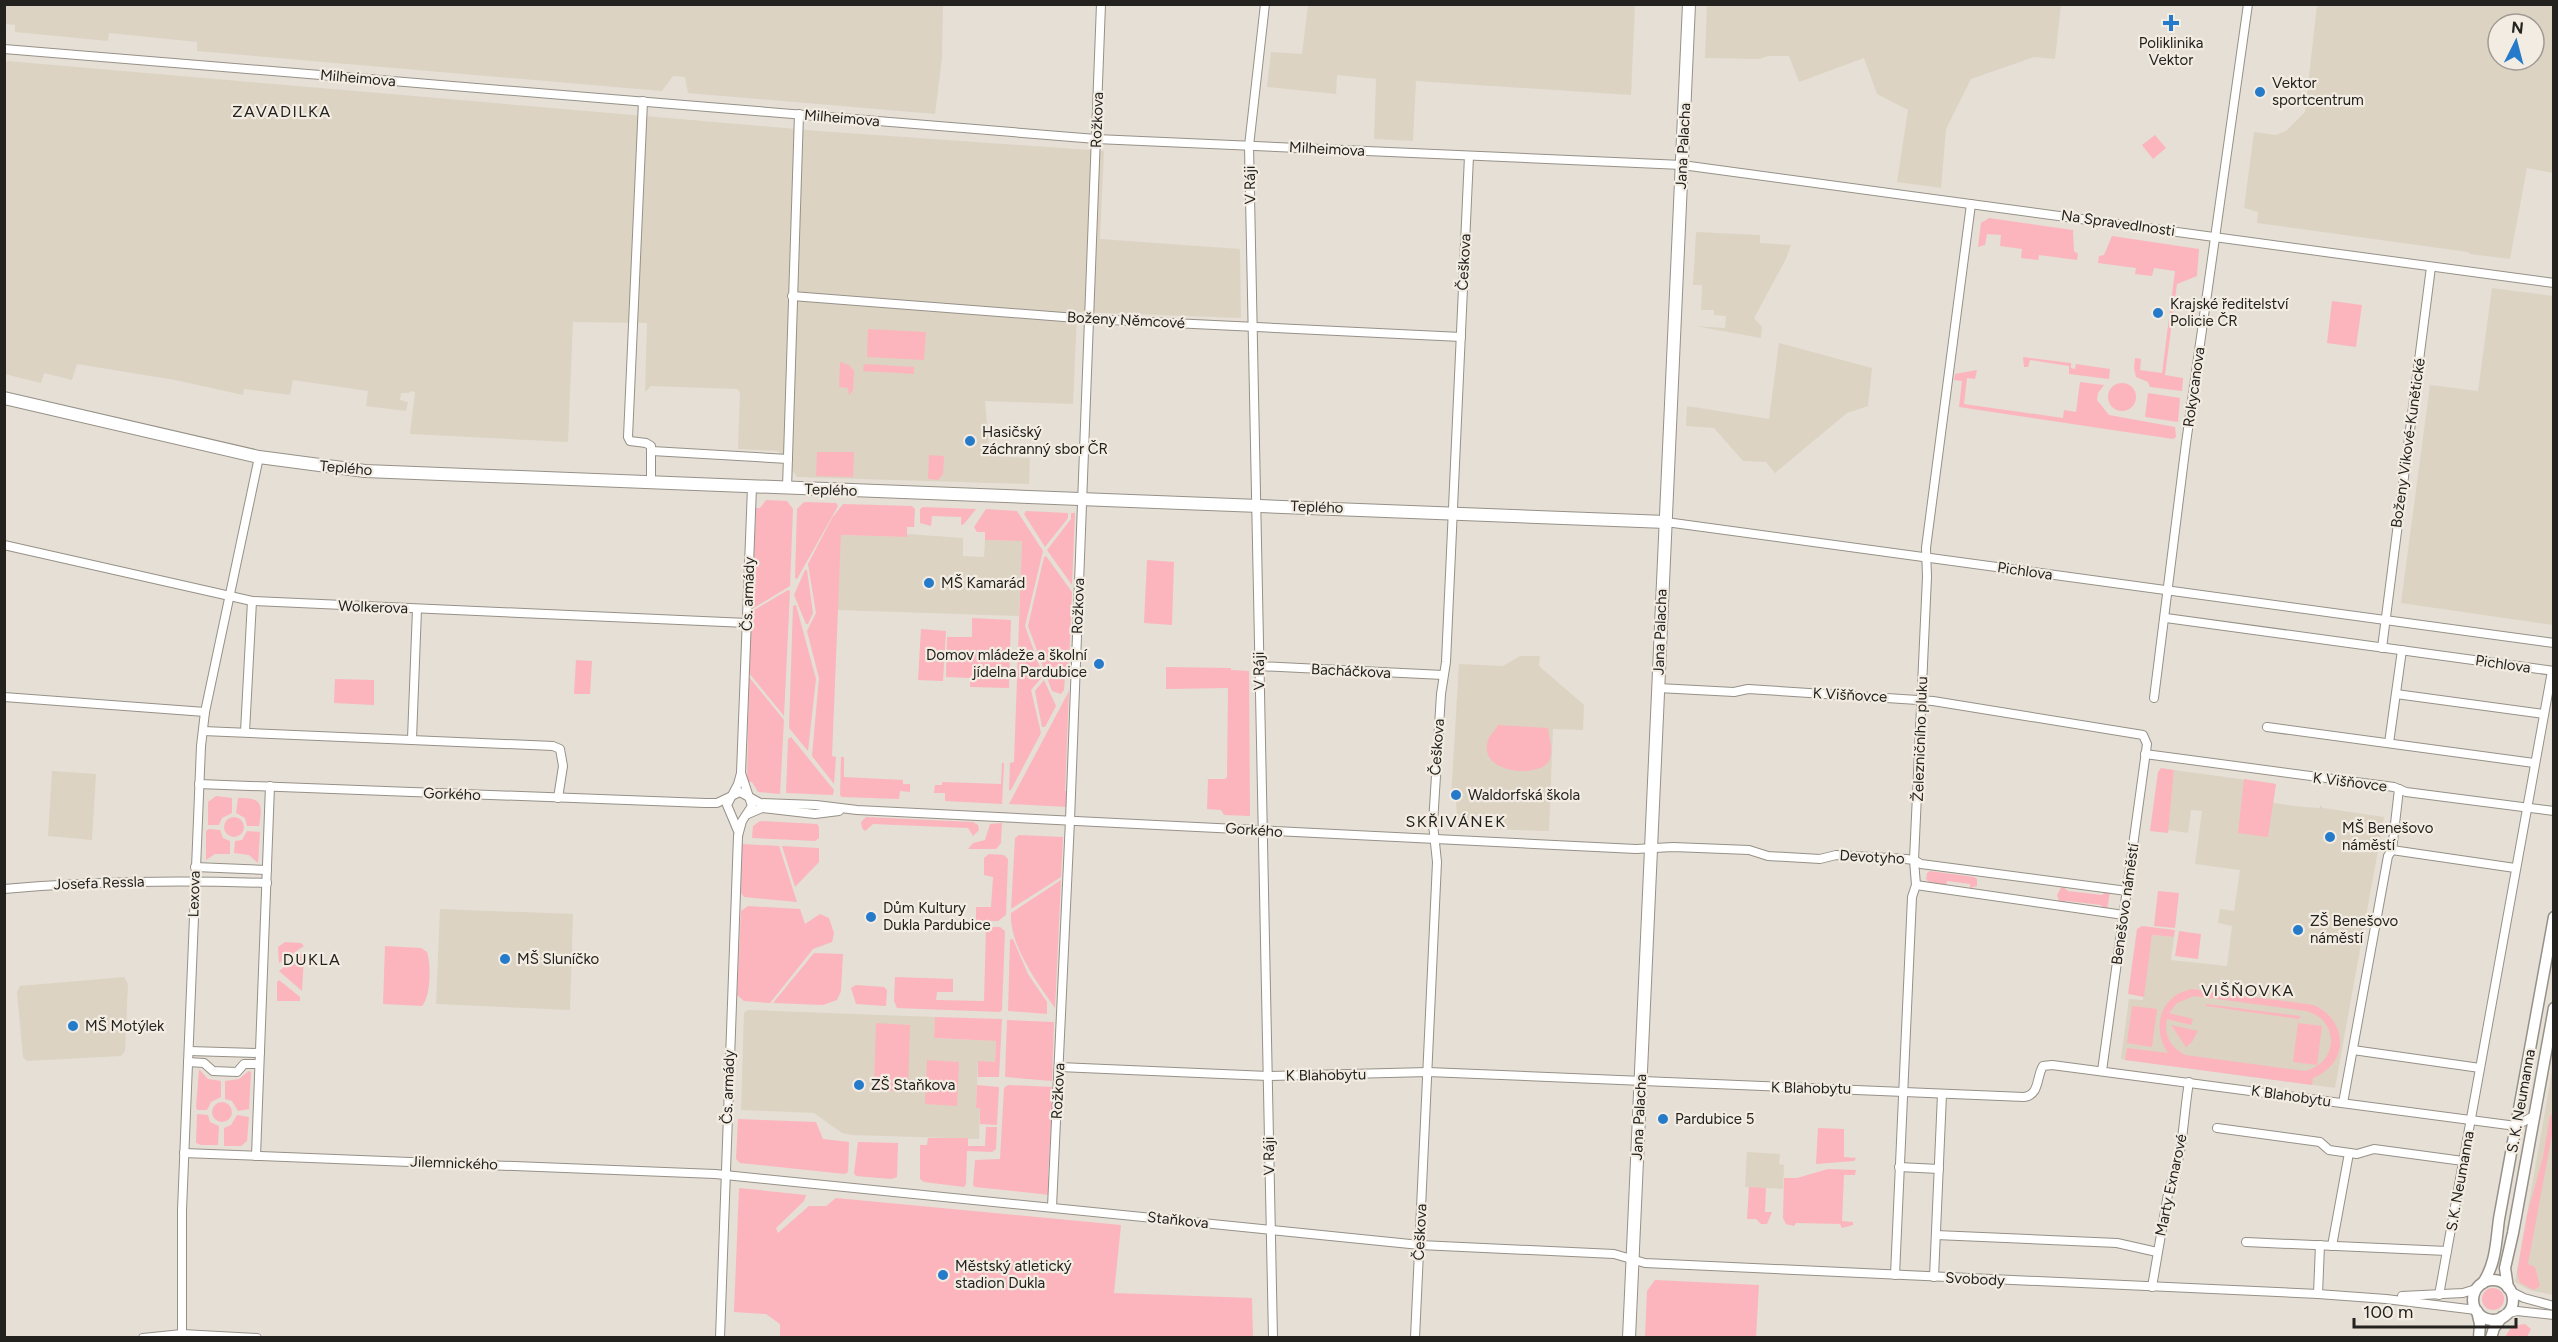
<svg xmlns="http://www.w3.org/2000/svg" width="2558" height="1342" font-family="Figtree,sans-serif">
	<rect width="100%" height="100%" fill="#e5dfd5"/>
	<g fill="#ddd3c3" fill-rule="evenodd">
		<path d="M4 5H943L942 58 935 114 688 93 685 77 673 76 662 91 197 51V42L109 33 108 41 15 32V25L5 24Z"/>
		<path d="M1308 5H1635L1631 95 1416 81 1413 141 1374 139 1376 79 1337 75 1336 94 1267 87 1271 52 1302 54Z"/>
		<path d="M1707 5V4L2061 5 2055 59 2034 57 1971 79 1946 129 1941 188 1897 182 1908 110 1877 94 1864 58 1799 82 1789 56H1768L1759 59 1705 58Z"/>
		<path d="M2317 5H2553V173L2527 168 2510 259 2470 254 2468 252 2257 223 2258 212 2244 208 2254 132 2275 135 2286 131 2305 112ZM2498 24H2534V60H2498Z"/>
		<path d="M8 61 819 131 1104 151 1100 239 1240 249 1241 318 1077 312 1073 404 985 401 990 456 1030 458 1029 484 797 477 778 451 738 449 740 392 737 389 651 386 645 392 647 323 573 322 568 442 410 434 415 392 410 391 409 393H401L400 400 408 402 406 411 366 406 368 391 293 380 290 395 244 389 243 395 175 380 77 364 72 380 44 373 41 383 5 374 4 64Z"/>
		<path d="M1696 232 1760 235V243L1791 245 1786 259 1754 318 1762 327 1761 338 1695 326 1725 328 1726 316 1714 315V310H1701L1702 285H1693Z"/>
		<path d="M2492 288 2553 296V625L2401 603 2430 385 2478 391Z"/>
		<path d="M1779 343 1872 368 1868 406 1847 413 1775 473 1766 462 1743 461 1714 428 1686 426 1687 406 1769 419Z"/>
		<path d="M907 534 963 538V556L984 557 985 540 1022 541 1019 616 837 610 841 535 906 537Z"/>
		<path d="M1520 656H1540L1539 666 1584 705 1583 730 1553 729 1549 831 1485 829 1483 822 1459 821 1457 819 1456 801 1451 798 1459 664 1503 666Z"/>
		<path d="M2174 770 2276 784 2273 803 2304 807 2320 808V805L2323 808 2384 817 2335 1088 2121 1059 2129 999 2143 1000 2152 935 2174 937 2171 960 2227 966 2232 926 2218 923 2220 909 2234 911 2240 870 2195 864 2202 811 2191 810 2188 833 2168 830Z"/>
		<path d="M52 771 96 774 92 840 48 836Z"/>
		<path d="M440 909 573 914 570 1010 436 1004Z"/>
		<path d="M124 977 128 984 125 1051 121 1056 27 1061 23 1057 17 992 20 986Z"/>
		<path d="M748 1010 935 1017 934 1038 996 1041 995 1062H978L976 1107 980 1108 979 1139 853 1135 842 1133 814 1113 741 1110 744 1013Z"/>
		<path d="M2553 1066V1295L2529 1290 2515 1282Z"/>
		<path d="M1747 1152 1780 1154 1779 1164 1784 1165 1783 1189 1745 1187Z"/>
	</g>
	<g fill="#fcb5bc" fill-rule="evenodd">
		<path d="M2155 135 2166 148 2153 159 2142 145Z"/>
		<path d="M1989 218 2073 230 2074 251 2078 254 2077 260 2039 255 2038 260 2021 258 2022 249 2000 246 2001 235 1987 234 1985 245 1978 247 1981 223Z"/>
		<path d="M2112 236 2199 249 2197 276 2177 284 2165 375 2183 378 2182 391 2150 387 2148 382 2136 377 2134 368 2135 358 2141 359 2140 370 2162 373 2175 271 2154 268 2152 276 2135 274 2136 268 2098 263 2099 256 2104 255Z"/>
		<path d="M2332 301 2362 305 2356 347 2327 343Z"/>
		<path d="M868 329 926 332 924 360 867 357Z"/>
		<path d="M2023 357 2071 363V368L2075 369 2076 364 2110 369 2109 379 2069 374V366L2030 360 2028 367H2024Z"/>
		<path d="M840 362 849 365 854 371 853 390 849 395 848 388 839 387Z"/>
		<path d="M864 364 914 367V374L863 371Z"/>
		<path d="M1977 370 1975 379 1967 378 1964 404 2063 418 2064 410 2076 412 2080 382 2104 385 2098 393 2097 400 2109 415 2175 427 2176 437 2173 439 1959 407 1962 381 1954 380 1955 374Z"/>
		<circle cx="2122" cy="397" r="14"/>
		<path d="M2148 393 2180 398 2178 422 2145 417Z"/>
		<path d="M817 452H854L853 477 816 476Z"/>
		<path d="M929 455 944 456 943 474 938 480 928 479Z"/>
		<path d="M766 500 787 501 793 509 790 586 752 609 756 508H760Z"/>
		<path d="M804 502 836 503 838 506 797 579 795 578 797 509Z"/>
		<path d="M843 504 912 506 915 509 914 527H907V537L841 535 832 756 836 757 834 784 812 756 819 678 807 631 816 613 808 564 832 518Z"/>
		<path d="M923 507 976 509 964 524 961 525V517L932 516 931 526 920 523V509Z"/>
		<path d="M986 509 1017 511 1043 551 1025 626 1043 676 1031 690 1041 733 1011 790H1009L1010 763 1014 762 1022 541 985 540V532H977L974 527Z"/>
		<path d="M1026 511 1068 513V518L1045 547 1024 514Z"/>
		<path d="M1071 513H1075L1072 585 1047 550 1071 519Z"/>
		<path d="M1046 556 1072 592 1069 663 1066 665 1064 690 1061 694 1052 691 1028 626 1044 557Z"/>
		<path d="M1147 560 1174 562 1172 625 1144 623Z"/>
		<path d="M805 570H807L813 613 808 624H806L794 595Z"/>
		<path d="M788 590 790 591 784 716 749 673 751 612Z"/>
		<path d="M796 605 816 679 808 751 789 728 793 606Z"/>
		<path d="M972 618 1011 620 1009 688 970 687V678L946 677 947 637H972Z"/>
		<path d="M921 629 946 631 943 681 918 680Z"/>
		<path d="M576 660 592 661 590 694H574Z"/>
		<path d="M1166 667 1231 668V670L1249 671 1250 816 1224 815 1221 810 1207 809 1208 779H1225L1227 777 1228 688 1166 689Z"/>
		<path d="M749 677 784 720 780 794 758 792 752 782H747Z"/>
		<path d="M335 679 374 680V705L334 703Z"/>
		<path d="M1044 680 1056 706 1045 727H1042L1035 691Z"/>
		<path d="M1069 691 1065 791H1068L1067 807 1009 804Z"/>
		<path d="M1498 725 1548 728C1549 739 1554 749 1549 761 1541 778 1477 775 1488 740 1490 734 1496 730 1498 725Z"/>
		<path d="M791 737 834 790 833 795 786 793 788 739Z"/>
		<path d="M841 757H844V777L903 780V784H910V792L900 791 899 799 842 797 840 795Z"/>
		<path d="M1002 763H1004L1002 804 945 801V793H934L935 785H942V782L1001 784Z"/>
		<path d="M2161 768 2174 770 2168 833 2150 831 2158 772Z"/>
		<path d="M2244 779 2276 784 2268 837 2238 833Z"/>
		<path d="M216 796 232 798V813L222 818 219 825H208V802Z"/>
		<path d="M238 798C262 797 263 804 259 826H247L245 818 236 813Z"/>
		<circle cx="234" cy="827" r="10"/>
		<path d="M866 817 973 822 978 825 979 830 973 836 968 828 873 824 865 831 862 828 861 822Z"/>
		<path d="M760 821 817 824 819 827V838L815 841 752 838 753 826Z"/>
		<path d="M1002 823 1001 843 996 849H968L973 843 985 840 990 824Z"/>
		<path d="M209 829 220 830 223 838 230 841V854H215L206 860V831Z"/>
		<path d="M247 831 260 832 258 863 249 855 234 853 235 841 242 840Z"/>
		<path d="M1019 835 1063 837 1061 877 1011 909 1015 838Z"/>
		<path d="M742 844 779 846 797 902 744 897 741 893Z"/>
		<path d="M782 846 819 848V862L795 887Z"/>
		<path d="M989 854 1004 855 1008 859 1006 915 998 921H976V907H991L993 877 984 875V858Z"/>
		<path d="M1930 871 1974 877 1977 879V886L1970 888V884L1947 881 1946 885 1930 883 1926 879 1927 873Z"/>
		<path d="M1061 880 1055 1008C1037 983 1009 944 1011 913Z"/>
		<path d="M2062 886 2068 891 2102 895 2105 892H2110L2107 910H2103L2101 905 2067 901 2060 904 2057 895Z"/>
		<path d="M2158 891 2179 893 2175 928 2154 926Z"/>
		<path d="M748 906 800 909 805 924 820 914 829 918 834 933 832 942 813 949 770 1003 744 1001 737 995 741 911Z"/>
		<path d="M2142 926 2175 930 2174 937 2152 935 2144 997 2128 994 2137 929Z"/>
		<path d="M986 927H1000L1005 931 1002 1010 1000 1012 897 1008 894 1001 895 977 953 979V992H937L936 1000 984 1001Z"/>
		<path d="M2179 931 2201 934 2198 959 2175 956Z"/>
		<path d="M1013 939 1028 974 1047 1002V1014L1008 1011 1010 940Z"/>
		<path d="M285 942 301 943 304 946 279 963 278 947Z"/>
		<path d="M385 946 421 948 427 952C431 964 431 996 422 1006L383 1004Z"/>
		<path d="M814 953 843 954 841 991 837 1000 823 1005 773 1003Z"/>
		<path d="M301 954 304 956 302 991 279 971Z"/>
		<path d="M279 980 300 997V1001H277V982Z"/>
		<path d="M856 985 884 987 887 990 886 1006 856 1004 851 988Z"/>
		<path d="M2192 989 2314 1005C2348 1021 2350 1063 2313 1078L2312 1085 2125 1060 2127 1048 2168 1053C2151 1028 2160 995 2192 989ZM2194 996 2306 1011C2340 1020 2339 1063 2305 1071L2185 1055C2171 1048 2163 1035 2167 1019L2191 1025 2193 1019 2169 1013 2177 1003Z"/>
		<path d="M2206 1004 2300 1016 2299 1019 2206 1006Z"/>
		<path d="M2132 1006 2157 1009 2152 1047 2127 1043Z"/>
		<path d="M935 1017 1002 1019 999 1077H978V1061L995 1062 996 1041 934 1038Z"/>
		<path d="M1007 1020 1054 1022 1052 1081 1005 1077Z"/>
		<path d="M876 1023 910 1025 908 1091H874Z"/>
		<path d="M2298 1023 2322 1026 2317 1065 2293 1062Z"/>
		<path d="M2171 1025 2198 1031 2192 1042 2186 1047Z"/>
		<path d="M927 1060 959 1062 957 1106 925 1104Z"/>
		<path d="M199 1069 208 1079 221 1081V1097L211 1102 207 1110H197L196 1107Z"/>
		<path d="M249 1071 251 1072 249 1109 238 1111 232 1101 225 1099V1081L239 1079Z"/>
		<path d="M977 1085 999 1087 997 1125 980 1124V1108H976Z"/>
		<path d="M1008 1085 1053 1087 1048 1176 1051 1179 1050 1195 975 1187 973 1185 975 1160 1000 1159 1004 1088Z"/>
		<circle cx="222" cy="1112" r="10"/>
		<path d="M2553 1113V1129L2528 1264 2535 1267 2540 1286 2534 1290 2520 1283 2517 1273 2527 1215 2543 1157 2550 1116Z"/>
		<path d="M197 1114 208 1115 210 1122 219 1126 218 1145H201L196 1143Z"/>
		<path d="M237 1115 249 1117 247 1141 241 1146H224V1128L231 1125Z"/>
		<path d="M738 1119 816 1122 823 1139 849 1142 848 1172 845 1174 740 1163 736 1159Z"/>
		<path d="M986 1127H997L996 1149 992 1152 967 1151 966 1184 964 1187 924 1182 920 1179V1145H927L928 1138H968V1146H985Z"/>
		<path d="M1818 1128 1844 1129V1157L1856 1158 1854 1161 1816 1164Z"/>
		<path d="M858 1142 898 1143 897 1177 891 1179 856 1176 854 1173Z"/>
		<path d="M1828 1169 1856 1170 1855 1175H1844L1842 1221 1853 1222V1225L1842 1228 1840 1224 1796 1223 1794 1226 1786 1224 1783 1218 1784 1178H1797Z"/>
		<path d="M1749 1187 1766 1188 1765 1212H1772L1767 1224H1761L1756 1219H1747Z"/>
		<path d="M739 1188 806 1195 804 1201 776 1228 778 1233 809 1206H826L836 1198 1121 1225 1114 1293 1252 1298 1253 1337H780V1324L766 1314 734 1312Z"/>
		<path d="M1655 1280 1759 1285 1756 1337H1645L1647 1291Z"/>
		<circle cx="2493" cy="1299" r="11"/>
		<path d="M2525 1324 2531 1329 2527 1337H2505L2512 1326Z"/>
	</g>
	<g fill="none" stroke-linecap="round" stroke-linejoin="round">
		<defs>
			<g id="minor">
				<path d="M1265 4 1249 146 1273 1338"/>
				<path d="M4 49 1096 139 1682 165 2554 283"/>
				<path d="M643 101 628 437 630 441 646 443 651 446V483"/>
				<path d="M792 296 1089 319 1461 337"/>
				<path d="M652 451 788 459"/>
				<path d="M787 488 799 114"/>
				<path d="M1666 522 2554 643"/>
				<path d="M4 545 252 601 747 623"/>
				<path d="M2166 618 2554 671"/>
				<path d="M2382 648 2431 267"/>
				<path d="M1259 666 1443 675"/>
				<path d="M1658 688 1734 692 1748 689 1933 701 2143 735 2147 744 2102 1071"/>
				<path d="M2396 694 2544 714"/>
				<path d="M4 697 205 712"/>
				<path d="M2154 698 2186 443 2248 4"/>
				<path d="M2267 727 2534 763"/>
				<path d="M203 731 553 746 560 749 563 766 558 798"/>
				<path d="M245 732 252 601"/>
				<path d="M412 739 417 609"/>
				<path d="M2389 743 2402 650"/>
				<path d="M2145 754 2394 787 2406 792 2554 811"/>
				<path d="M199 784 705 803H717L740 792 760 803 816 805 857 810 1636 849 1673 847 1749 850 1768 856 1820 859 1836 855 1906 859 1914 860 1921 864 2127 891"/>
				<path d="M748 814 762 808 815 814 839 811"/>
				<path d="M738 831 727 805 738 784 741 773 752 487"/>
				<path d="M2392 850 2515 868"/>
				<path d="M195 867 267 870"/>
				<path d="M1916 885 2124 915"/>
				<path d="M4 889C92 881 179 880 267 883"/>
				<path d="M2353 1050 2480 1068"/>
				<path d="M189 1051 260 1053"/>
				<path d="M188 1062 204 1063 213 1071 237 1072 244 1064H259"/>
				<path d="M1059 1067 1268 1076 1428 1072 2024 1097C2040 1095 2036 1077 2043 1066L2052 1065 2516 1126 2535 1115"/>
				<path d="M2343 1103 2388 856 2392 850 2399 789"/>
				<path d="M2217 1128 2320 1142 2329 1150 2357 1154 2374 1149 2463 1161"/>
				<path d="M184 1153 715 1174 1420 1245 1614 1254 1645 1263 2318 1294 2386 1299 2476 1310"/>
				<path d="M256 1156 270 786"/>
				<path d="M1899 1167 1939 1169"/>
				<path d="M1052 1207 1070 820 1101 4"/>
				<path d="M1936 1235 2117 1243 2157 1252"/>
				<path d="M2246 1242 2447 1251"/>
				<path d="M2332 1246 2349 1153"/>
				<path d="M1895 1275 1912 897 1916 885 1914 860 1927 577 1926 548 1971 204"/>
				<path d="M1934 1277 1942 1094"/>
				<path d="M2152 1287 2169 1188C2184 1156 2183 1116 2189 1082"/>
				<path d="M2510 1291 2524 1298 2554 1306"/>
				<path d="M2318 1294 2320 1245"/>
				<path d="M2439 1295 2552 671"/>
				<path d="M2402 1296 2463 1293 2476 1289"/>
				<path d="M2505 1314 2517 1311 2554 1315"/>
				<path d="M143 1338 182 1334 257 1338"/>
				<path d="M182 1338V1210L201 746 205 712 259 457"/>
				<path d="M720 1338 738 836 742 821 752 806 741 773"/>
				<path d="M1415 1338 1437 862 1433 824 1441 694 1446 662 1469 156"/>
			</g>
			<g id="tertiary">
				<circle cx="2493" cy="1300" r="20"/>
				<path d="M2483 1283C2496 1263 2496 1242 2499 1219L2554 917"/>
				<path d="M2508 1288 2505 1268 2513 1233 2554 1008"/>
				<path d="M2477 1311 2480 1324 2479 1338"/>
				<path d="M2491 1338 2494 1328 2502 1317"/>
			</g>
			<g id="secondary">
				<path d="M4 398 259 457 365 471 1666 522"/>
				<path d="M1629 1338 1689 4"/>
			</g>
		</defs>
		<use href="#minor" stroke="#969188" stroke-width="10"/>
		<use href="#tertiary" stroke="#969188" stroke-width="13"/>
		<use href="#secondary" stroke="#969188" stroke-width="14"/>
		<use href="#minor" stroke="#fff" stroke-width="8"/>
		<use href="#tertiary" stroke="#fff" stroke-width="10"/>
		<use href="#secondary" stroke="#fff" stroke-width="12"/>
	</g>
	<g fill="#257bc9" stroke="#f2ece3" stroke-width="2">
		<path d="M2168 14h6v6h6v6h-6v6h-6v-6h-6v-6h6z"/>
		<circle cx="2260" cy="92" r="6"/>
		<circle cx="2158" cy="313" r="6"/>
		<circle cx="970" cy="441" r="6"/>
		<circle cx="929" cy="583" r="6"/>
		<circle cx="1099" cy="664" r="6"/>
		<circle cx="1456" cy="795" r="6"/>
		<circle cx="2330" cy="837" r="6"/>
		<circle cx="871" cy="917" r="6"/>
		<circle cx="2298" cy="930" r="6"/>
		<circle cx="505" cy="959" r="6"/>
		<circle cx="73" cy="1026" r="6"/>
		<circle cx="859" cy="1085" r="6"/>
		<circle cx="1663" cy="1119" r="6"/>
		<circle cx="943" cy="1275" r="6"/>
	</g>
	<g text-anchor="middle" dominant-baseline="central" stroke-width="4.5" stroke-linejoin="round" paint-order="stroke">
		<g font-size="15" fill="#24221e" stroke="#f2ece3" text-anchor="start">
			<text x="2171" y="43" text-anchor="middle">Poliklinika<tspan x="2171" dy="17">Vektor</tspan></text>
			<text x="2272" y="83">Vektor<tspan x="2272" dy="17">sportcentrum</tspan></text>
			<text x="2170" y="304">Krajské ředitelství<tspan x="2170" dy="17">Policie ČR</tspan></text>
			<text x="982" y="432">Hasičský<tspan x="982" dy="17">záchranný sbor ČR</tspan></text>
			<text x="941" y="583">MŠ Kamarád</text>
			<text x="1087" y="655" text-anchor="end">Domov mládeže a školní<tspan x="1087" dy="17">jídelna Pardubice</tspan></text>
			<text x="1468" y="795">Waldorfská škola</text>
			<text x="2342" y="828">MŠ Benešovo<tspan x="2342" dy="17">náměstí</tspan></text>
			<text x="883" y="908">Dům Kultury<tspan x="883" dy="17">Dukla Pardubice</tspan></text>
			<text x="2310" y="921">ZŠ Benešovo<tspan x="2310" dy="17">náměstí</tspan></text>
			<text x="517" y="959">MŠ Sluníčko</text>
			<text x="85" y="1026">MŠ Motýlek</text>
			<text x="871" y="1085">ZŠ Staňkova</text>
			<text x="1675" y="1119">Pardubice 5</text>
			<text x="955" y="1266">Městský atletický<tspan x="955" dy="17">stadion Dukla</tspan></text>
		</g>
		<g font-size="15" fill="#24221e" stroke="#f2ece3">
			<text transform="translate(358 78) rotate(5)">Milheimova</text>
			<text transform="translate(842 118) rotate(5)">Milheimova</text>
			<text transform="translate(1097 120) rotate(-88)">Rožkova</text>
			<text transform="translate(1683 146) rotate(-87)">Jana Palacha</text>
			<text transform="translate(1327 149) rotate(3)">Milheimova</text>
			<text transform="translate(1250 185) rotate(-91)">V Ráji</text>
			<text transform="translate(2118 223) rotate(8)">Na Spravedlnosti</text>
			<text transform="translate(1464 262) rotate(-87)">Češkova</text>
			<text transform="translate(1126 320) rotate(3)">Boženy Němcové</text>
			<text transform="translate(2194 387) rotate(-82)">Rokycanova</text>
			<text transform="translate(2408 443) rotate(-82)">Boženy Vikové-Kunětické</text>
			<text transform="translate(346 468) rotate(5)">Teplého</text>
			<text transform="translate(831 490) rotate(2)">Teplého</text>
			<text transform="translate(1317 507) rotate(2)">Teplého</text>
			<text transform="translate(2025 571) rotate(8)">Pichlova</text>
			<text transform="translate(748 594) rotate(-88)">Čs. armády</text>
			<text transform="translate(1078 606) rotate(-88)">Rožkova</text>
			<text transform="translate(373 607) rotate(2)">Wolkerova</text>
			<text transform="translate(1660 632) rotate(-88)">Jana Palacha</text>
			<text transform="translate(2503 664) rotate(8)">Pichlova</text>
			<text transform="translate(1259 671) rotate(-91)">V Ráji</text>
			<text transform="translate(1351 671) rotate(3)">Bacháčkova</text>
			<text transform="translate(1850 695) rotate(3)">K Višňovce</text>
			<text transform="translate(1920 739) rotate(-88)">Železničního pluku</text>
			<text transform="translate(1437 747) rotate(-86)">Češkova</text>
			<text transform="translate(2350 782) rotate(7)">K Višňovce</text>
			<text transform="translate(452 794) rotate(2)">Gorkého</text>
			<text transform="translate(1254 830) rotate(4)">Gorkého</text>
			<text transform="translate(1872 857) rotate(3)">Devotyho</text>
			<text transform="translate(99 883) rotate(-2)">Josefa Ressla</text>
			<text transform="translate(194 894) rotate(-88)">Lexova</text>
			<text transform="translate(2125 904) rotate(-82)">Benešovo náměstí</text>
			<text transform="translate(1326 1075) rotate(-1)">K Blahobytu</text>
			<text transform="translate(728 1087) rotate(-88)">Čs. armády</text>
			<text transform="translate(1811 1088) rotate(1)">K Blahobytu</text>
			<text transform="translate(1058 1091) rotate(-87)">Rožkova</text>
			<text transform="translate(2291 1096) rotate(8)">K Blahobytu</text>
			<text transform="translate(2521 1101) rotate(-80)">S. K. Neumanna</text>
			<text transform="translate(1639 1117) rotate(-87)">Jana Palacha</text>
			<text transform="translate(1269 1156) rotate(-91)">V Ráji</text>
			<text transform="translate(454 1163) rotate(2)">Jilemnického</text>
			<text transform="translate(2460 1181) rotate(-80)">S.K. Neumanna</text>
			<text transform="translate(2171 1185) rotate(-78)">Marty Exnarové</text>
			<text transform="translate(1178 1220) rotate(6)">Staňkova</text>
			<text transform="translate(1420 1232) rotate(-87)">Češkova</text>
			<text transform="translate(1975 1279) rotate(3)">Svobody</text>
		</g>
		<g font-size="16" letter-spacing="1.5" fill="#24221e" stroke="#f2ece3">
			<text x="282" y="111">ZAVADILKA</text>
			<text x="1456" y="821">SKŘIVÁNEK</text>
			<text x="312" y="959">DUKLA</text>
			<text x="2248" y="990">VIŠŇOVKA</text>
		</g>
	</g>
	<rect width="2558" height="1342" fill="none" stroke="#24221e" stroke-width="12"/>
	<g transform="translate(2516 42) rotate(6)"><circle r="28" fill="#f2ece3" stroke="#a09b94" stroke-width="1.5"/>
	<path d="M0-4.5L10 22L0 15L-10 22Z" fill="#257bc9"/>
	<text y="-9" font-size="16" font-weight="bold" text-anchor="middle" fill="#24221e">N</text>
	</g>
	<path d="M2354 1318v9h162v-9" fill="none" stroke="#24221e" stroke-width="3"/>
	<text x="2363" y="1318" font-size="18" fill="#24221e" stroke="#f2ece3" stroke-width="4.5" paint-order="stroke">100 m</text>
</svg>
